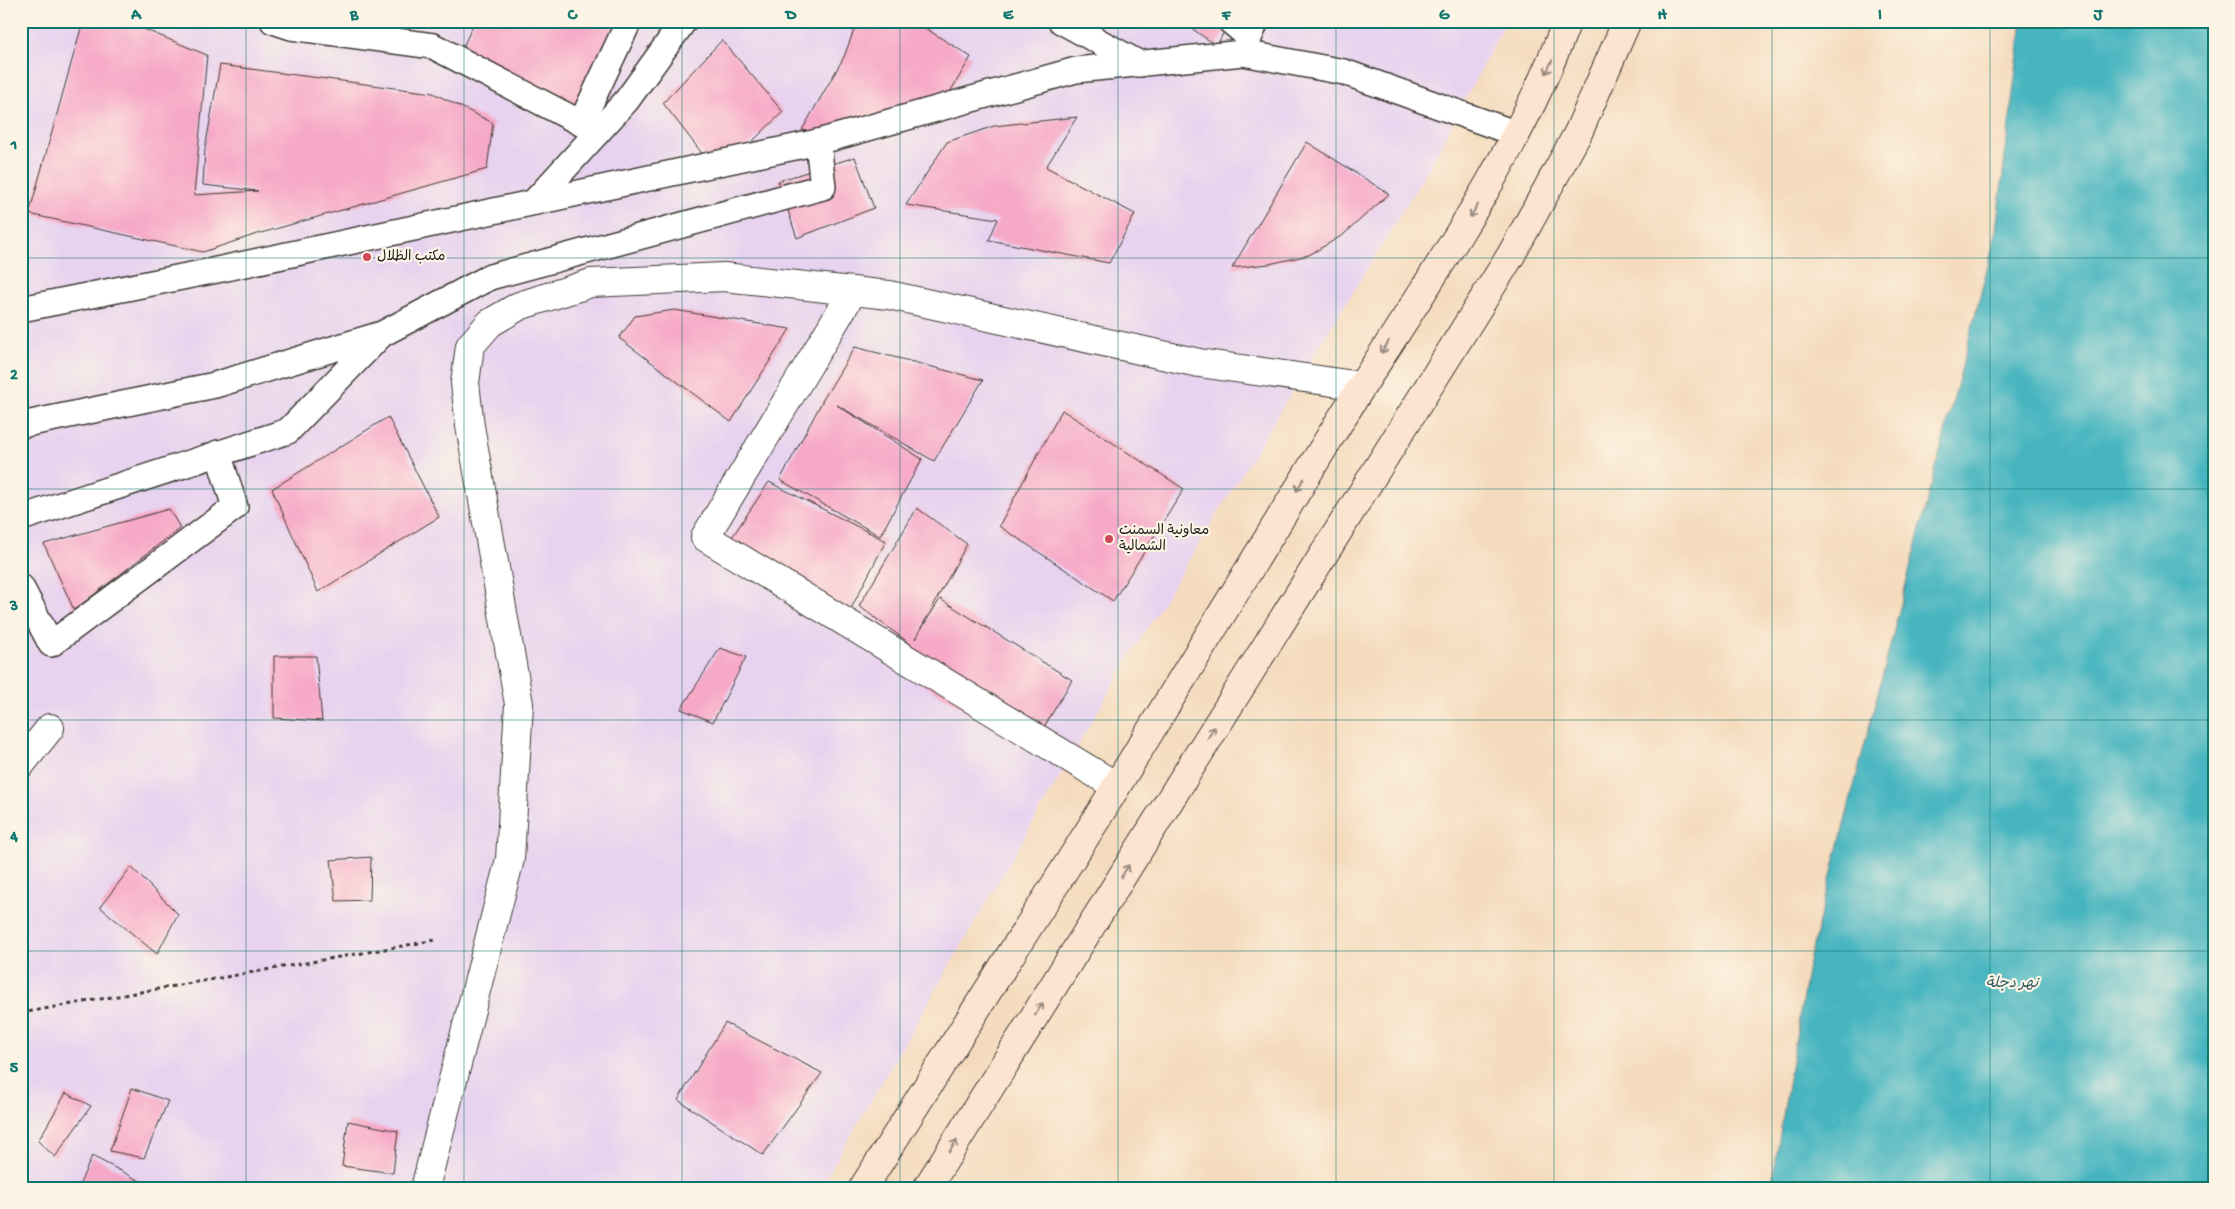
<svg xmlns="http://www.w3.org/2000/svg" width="2235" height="1209" font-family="'Gochi Hand','Playpen Sans Arabic',sans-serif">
	<rect width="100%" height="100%" fill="#fcf5e5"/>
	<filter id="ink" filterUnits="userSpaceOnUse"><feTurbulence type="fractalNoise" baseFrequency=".02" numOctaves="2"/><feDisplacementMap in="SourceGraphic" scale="10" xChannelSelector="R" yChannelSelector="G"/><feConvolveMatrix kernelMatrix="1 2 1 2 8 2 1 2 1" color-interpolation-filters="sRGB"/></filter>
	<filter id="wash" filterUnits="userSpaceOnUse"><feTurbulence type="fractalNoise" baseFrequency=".0096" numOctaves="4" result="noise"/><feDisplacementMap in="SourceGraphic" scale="20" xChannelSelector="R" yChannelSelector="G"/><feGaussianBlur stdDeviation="1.12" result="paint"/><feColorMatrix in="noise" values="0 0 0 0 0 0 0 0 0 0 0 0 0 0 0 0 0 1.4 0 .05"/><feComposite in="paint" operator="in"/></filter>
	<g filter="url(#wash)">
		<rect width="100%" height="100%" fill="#f5dbbe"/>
		<path fill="#e7d2ef" d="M21 21H1506L1430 166 1127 661 820 1188H21Z"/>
		<path fill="#47b5c0" stroke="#32686e" d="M2022 21H2214V1188H1771L1808 965 1995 238Z"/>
		<g id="blocks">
			<g fill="#f6a9c7">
				<path d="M83 21H124L207 55 194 195 258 191 203 185 205 149 220 65 433 93 493 123 487 169 254 235 203 252 29 214Z"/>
				<path d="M475 21H622L585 113 455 64Z"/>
				<path d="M844 21H914L971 57 944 102 831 136 802 130 844 57 855 27Z"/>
				<path d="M1181 21H1229L1217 46Z"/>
				<path d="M722 40 783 112 718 174 663 103Z"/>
				<path d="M1077 117 1046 167 1135 214 1109 263 989 240 998 219 906 205 947 142 994 126Z"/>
				<path d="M1307 142 1389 194 1343 235 1309 255 1269 264 1232 268Z"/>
				<path d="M855 157 874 208 797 238 778 181Z"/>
				<path d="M674 310 790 329 731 422 619 338 635 316Z"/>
				<path d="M855 347 983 380 934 461 837 405 922 459 880 536 780 480 824 398Z"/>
				<path d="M1062 410 1184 489 1113 601 999 526Z"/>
				<path d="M388 417 439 517 318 592 272 489Z"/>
				<path d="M769 482 886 541 846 618 728 543Z"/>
				<path d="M917 508 967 544 915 639 940 599 1072 680 1031 749 896 668 912 645 859 606Z"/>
				<path d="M169 509 180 528 74 610 44 544Z"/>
				<path d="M720 648 746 657 713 722 681 709Z"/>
				<path d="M274 656H316L322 721 274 718Z"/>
				<path d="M371 857 370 900 336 901 331 860Z"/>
				<path d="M131 867 178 914 157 954 100 907Z"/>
				<path d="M725 1023 822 1073 763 1155 678 1100Z"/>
				<path d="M132 1088 168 1101 144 1158 110 1151Z"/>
				<path d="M66 1093 91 1106 55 1157 38 1141Z"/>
				<path d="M348 1121 398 1131 393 1173 342 1166Z"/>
				<path d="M92 1156 144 1183 142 1188H78Z"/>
			</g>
		</g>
	</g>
	<g filter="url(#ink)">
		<use href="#blocks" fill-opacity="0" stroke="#3d3934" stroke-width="1"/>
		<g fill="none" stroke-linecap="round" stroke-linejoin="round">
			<defs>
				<g id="pedestrian">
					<path d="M273 21 291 27 433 46 598 132"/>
					<path d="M1061 21 1140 64"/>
					<path d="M1230 21 1249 37"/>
					<path d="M1243 53 1256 21"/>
					<path d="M581 123 629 21"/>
					<path d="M534 202 627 100 684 21"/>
					<path d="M21 309 212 271 818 142 1076 70 1243 53 1344 72 1517 134"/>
					<path d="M21 425 215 385 382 334 490 277 823 187 818 142"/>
					<path d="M21 518 288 431 380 336"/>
					<path d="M21 587 51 644 235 507 218 453"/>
				</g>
				<g id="minor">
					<path d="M853 291 705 537 1116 786"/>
					<path d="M21 764 50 728"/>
					<path d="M425 1188 510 859 519 704 470 426 465 383 470 346 490 323 519 306 591 283 724 277 889 295 1199 363 1361 386"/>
				</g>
				<g id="secondary">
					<path d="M863 1188C940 1066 1018 945 1094 823 1173 695 1251 566 1330 437 1413 301 1511 172 1567 21"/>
					<path d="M927 1188 1511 255 1578 133 1627 21"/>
				</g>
			</defs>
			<use href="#pedestrian" stroke="#3d3934" stroke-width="28"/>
			<use href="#minor" stroke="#3d3934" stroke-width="30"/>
			<use href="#secondary" stroke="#3d3934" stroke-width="30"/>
			<path stroke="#3d3934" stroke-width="3" stroke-dasharray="4 4" stroke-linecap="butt" d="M21 1013 436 940"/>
			<use href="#pedestrian" stroke="#fff" stroke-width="25"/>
			<use href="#minor" stroke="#fff" stroke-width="28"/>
			<use href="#secondary" stroke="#fde4d1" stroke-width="28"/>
		</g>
		<defs><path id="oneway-shaft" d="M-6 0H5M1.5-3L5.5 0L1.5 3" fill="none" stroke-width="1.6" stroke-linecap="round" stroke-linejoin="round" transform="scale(1.25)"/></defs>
		<g stroke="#988a80">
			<use href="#oneway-shaft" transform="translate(1549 67) rotate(115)"/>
			<use href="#oneway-shaft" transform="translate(1474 211) rotate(122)"/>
			<use href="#oneway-shaft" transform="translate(1385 347) rotate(123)"/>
			<use href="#oneway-shaft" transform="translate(1300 485) rotate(121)"/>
			<use href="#oneway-shaft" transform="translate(1211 733) rotate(-58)"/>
			<use href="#oneway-shaft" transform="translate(1125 871) rotate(-58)"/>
			<use href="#oneway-shaft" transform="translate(1039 1009) rotate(-58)"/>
			<use href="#oneway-shaft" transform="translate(953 1146) rotate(-58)"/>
		</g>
	</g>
	<path fill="none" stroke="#0f766e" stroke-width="1" stroke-opacity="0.55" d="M246 21V1188M464 21V1188M682 21V1188M900 21V1188M1118 21V1188M1336 21V1188M1554 21V1188M1772 21V1188M1990 21V1188M21 258H2214M21 489H2214M21 720H2214M21 951H2214"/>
	<g fill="#d1495b" stroke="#fcf5e5" stroke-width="2">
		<circle cx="367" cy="257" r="5"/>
		<circle cx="1109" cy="539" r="5"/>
	</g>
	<g text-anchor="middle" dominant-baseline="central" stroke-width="4.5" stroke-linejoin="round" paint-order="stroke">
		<g font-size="14" fill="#1c1c1c" stroke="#fcf5e5" text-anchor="start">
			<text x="377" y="257">مكتب الظلال</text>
			<text x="1119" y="531">معاونية السمنت<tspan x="1119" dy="16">الشمالية</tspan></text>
		</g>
		<g font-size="15" font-style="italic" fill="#2d595e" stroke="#fcf5e5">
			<text x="2012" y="984">نهر دجلة</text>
		</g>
	</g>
	<rect width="2235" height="1209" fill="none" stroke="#fcf5e5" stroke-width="55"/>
	<rect x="28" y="28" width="2180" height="1154" fill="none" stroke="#0f766e" stroke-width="2"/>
	<g font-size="16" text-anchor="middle" font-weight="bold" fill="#0f766e">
		<text x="136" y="19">A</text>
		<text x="354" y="19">B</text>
		<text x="572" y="19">C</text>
		<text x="791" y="19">D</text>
		<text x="1008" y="19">E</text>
		<text x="1226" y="19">F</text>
		<text x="1444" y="19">G</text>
		<text x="1662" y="19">H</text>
		<text x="1880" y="19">I</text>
		<text x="2098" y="19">J</text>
		<text x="14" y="149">1</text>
		<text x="14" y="379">2</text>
		<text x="14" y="610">3</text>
		<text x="14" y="841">4</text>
		<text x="14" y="1072">5</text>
	</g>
</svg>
